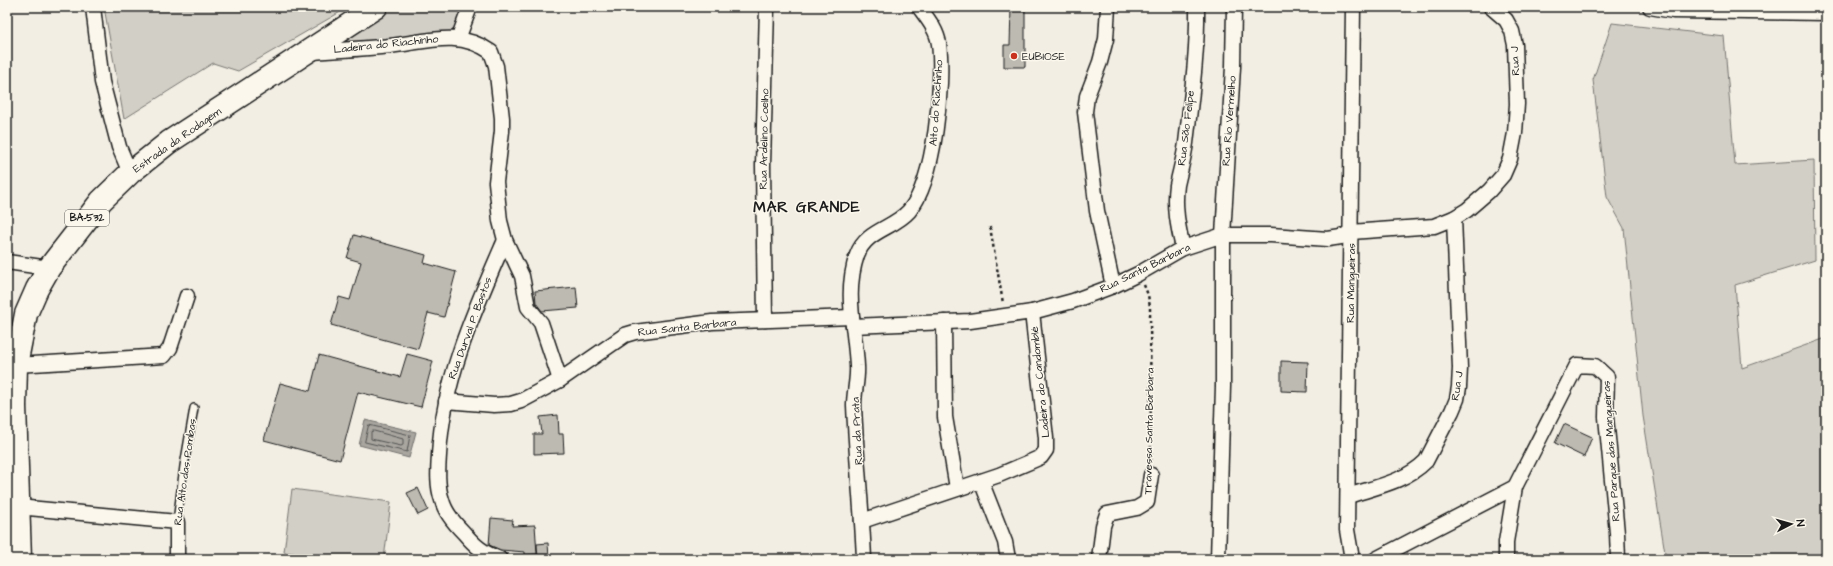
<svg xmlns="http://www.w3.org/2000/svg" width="1833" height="566" font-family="'Architects Daughter',sans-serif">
	<rect width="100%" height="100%" fill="#f2eee4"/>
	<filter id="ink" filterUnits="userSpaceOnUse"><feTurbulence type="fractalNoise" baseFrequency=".025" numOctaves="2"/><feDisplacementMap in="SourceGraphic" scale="8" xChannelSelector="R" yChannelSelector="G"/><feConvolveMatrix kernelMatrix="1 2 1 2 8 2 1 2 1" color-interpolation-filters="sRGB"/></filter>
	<g filter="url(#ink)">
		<g fill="#d2cfc6" stroke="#777671">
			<path d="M104 7H349L238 71 213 63 124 119Z"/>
			<path d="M393 7H465L459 30 403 41 346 45 344 37Z"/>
			<path d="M1612 23 1724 36 1735 165 1814 160 1815 260 1735 285 1742 368 1826 338V559H1666L1643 416 1624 228 1607 197 1593 80Z"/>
			<path d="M292 489 391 502 384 559H336L284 552Z"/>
		</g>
		<path fill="#a9a6a0" stroke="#716f6b" d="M365 420 416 432 409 458 359 445Z"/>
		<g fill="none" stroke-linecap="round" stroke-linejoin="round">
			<g stroke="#545351" stroke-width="1">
				<path d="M369 425 410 435 407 452 365 442Z"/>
				<path d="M374 431 403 439V445L401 446 371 439V432Z"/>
			</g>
		</g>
		<g fill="#bdbab1" stroke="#1c1c1c">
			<path d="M1011 7H1025V67H1004V45H1010Z"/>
			<path d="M354 235 426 255 424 263 456 272 444 317 428 313 418 349 331 325 339 297 350 300 361 262 347 258Z"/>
			<path d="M576 287 578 308 542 311 536 303 535 291Z"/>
			<path d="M407 354 433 361 421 407 358 392 340 460 264 440 280 383 310 391 319 355 400 377Z"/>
			<path d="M1281 361 1308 362 1307 392 1281 391Z"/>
			<path d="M558 415 559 434H563L564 453 534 454V434H542L540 417Z"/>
			<path d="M1564 424 1592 437 1584 457 1555 443Z"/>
			<path d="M418 488 428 510 418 515 407 493Z"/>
			<path d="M491 518 513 520 512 526 535 525 537 554 525 555V552L501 550 489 545Z"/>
			<path d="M548 543 549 558 538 559 537 544Z"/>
		</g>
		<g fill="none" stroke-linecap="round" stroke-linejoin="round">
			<defs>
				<path id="lane" d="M177 522 184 466 194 408"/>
				<g id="street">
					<path d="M93 7 102 82 119 147 130 173"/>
					<path d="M1108 7 1106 39 1100 62 1087 96 1085 112 1097 211 1113 286"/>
					<path d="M1650 7 1673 11 1826 13"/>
					<path d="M458 39 470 7"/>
					<path d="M311 52C337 50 364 49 390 46 426 42 458 29 491 52L496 66 502 118V131L496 182 500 221 505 240 522 276 528 307 541 323 560 380"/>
					<path d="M1183 248C1178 227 1174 207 1177 185 1180 171 1184 158 1186 143 1191 100 1198 50 1197 7"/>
					<path d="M7 262 49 268"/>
					<path d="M765 320 763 165 767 7"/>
					<path d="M944 322 945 417 957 488"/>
					<path d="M853 326 970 321 1032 312 1073 301 1113 286 1138 274 1183 248 1223 235H1271L1328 239 1341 237 1351 232 1434 226 1454 218 1467 210 1489 191 1503 175 1510 159 1515 133 1517 104 1515 45 1512 31 1506 20 1491 7"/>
					<path d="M16 365 164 356 170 348 187 296"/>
					<path d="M446 401 494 405 511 404 521 401 560 380 625 335 635 332 712 322 852 317"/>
					<path d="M981 481 1005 542 1008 559"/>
					<path d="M1348 496C1375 487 1405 482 1426 461L1452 411 1457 399 1459 387 1460 368 1454 218"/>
					<path d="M18 507 177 522V559"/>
					<path d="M862 521 999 475 1032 461 1041 457 1046 450V438L1032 312"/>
					<path d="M500 559C483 553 475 546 464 533 455 524 445 513 442 500 437 486 438 470 439 455 443 379 475 309 505 240"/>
					<path d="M864 559C862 508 856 456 854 405 854 392 858 379 857 366 855 327 844 293 857 255 866 230 893 229 909 211 935 181 944 82 939 44 937 30 927 18 919 7"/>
					<path d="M1099 559 1103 526 1107 514 1137 508 1147 502 1151 475"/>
					<path d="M1218 559 1223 386V235L1233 67 1234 7"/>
					<path d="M1352 559 1347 530 1353 7"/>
					<path d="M1376 559 1515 487"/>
					<path d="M1506 559V542L1515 487 1577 365 1595 366 1607 377 1606 417 1617 533 1618 559"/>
				</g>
				<path id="primary" d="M20 559 15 406 16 365 26 314 37 289 49 268 101 201 130 173 169 142 376 7"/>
			</defs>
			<use href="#lane" stroke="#1c1c1c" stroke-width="10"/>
			<use href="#street" stroke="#1c1c1c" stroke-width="17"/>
			<use href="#primary" stroke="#1c1c1c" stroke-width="25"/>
			<g stroke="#1c1c1c" stroke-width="2.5" stroke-dasharray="3 3" stroke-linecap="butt">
				<path d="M990 227 1003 303"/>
				<path d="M1144 285 1148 295 1150 307 1151 463"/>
			</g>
			<use href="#lane" stroke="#fbf7ec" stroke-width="7"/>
			<use href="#street" stroke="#fbf7ec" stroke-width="14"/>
			<use href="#primary" stroke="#fbf7ec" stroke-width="22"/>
		</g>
	</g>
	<circle fill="#c8321e" stroke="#fbf7ec" stroke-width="1.5" cx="1014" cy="56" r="4"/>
	<g text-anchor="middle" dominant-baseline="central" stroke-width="3" stroke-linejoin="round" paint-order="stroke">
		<rect fill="#fbf7ec" stroke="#5f5e5a" stroke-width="1" x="65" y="210" width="44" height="16" rx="3"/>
		<g font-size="10" font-weight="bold" fill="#1c1c1c">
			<text x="87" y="218">BA-532</text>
		</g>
		<g font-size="11" fill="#1c1c1c" stroke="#fbf7ec">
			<text transform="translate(386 44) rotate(-6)">Ladeira do Riachinho</text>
			<text transform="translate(1515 61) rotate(-93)">Rua J</text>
			<text transform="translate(936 103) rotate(-86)">Alto do Riachinho</text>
			<text transform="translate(1229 121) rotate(-86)">Rua Rio Vermelho</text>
			<text transform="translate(1186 128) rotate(-83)">Rua São Felipe</text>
			<text transform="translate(764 139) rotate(-89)">Rua Ardelino Coelho</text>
			<text transform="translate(177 140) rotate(-35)">Estrada da Rodagem</text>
			<text transform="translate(1145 268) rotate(-26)">Rua Santa Barbara</text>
			<text transform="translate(1351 283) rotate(-89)">Rua Mangueiras</text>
			<text transform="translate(687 327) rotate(-6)">Rua Santa Barbara</text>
			<text transform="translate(470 328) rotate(-70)">Rua Durval P. Bastos</text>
			<text transform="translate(1040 382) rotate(-96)">Ladeira do Candomblé</text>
			<text transform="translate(1457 386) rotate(-81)">Rua J</text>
			<text transform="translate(857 431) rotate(-93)">Rua da Prata</text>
			<text transform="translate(1149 431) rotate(-89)">Travessa Santa Barbara</text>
			<text transform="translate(1611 451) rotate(-94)">Rua Parque das Mangueiras</text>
			<text transform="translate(185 472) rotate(-82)">Rua Alto das Pombas</text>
		</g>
		<g font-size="11" fill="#1c1c1c" stroke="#fbf7ec" text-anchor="start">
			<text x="1022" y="56">EUBIOSE</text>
		</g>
		<g font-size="15" font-weight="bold" letter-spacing="1" fill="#1c1c1c" stroke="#fbf7ec">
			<text x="807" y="207">MAR GRANDE</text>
		</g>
	</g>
	<rect width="1833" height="566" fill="none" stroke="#fbf7ec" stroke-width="24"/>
	<rect x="12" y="12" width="1809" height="542" fill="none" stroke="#1c1c1c" stroke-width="1.5" filter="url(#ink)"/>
	<g transform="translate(1791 524) rotate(84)" stroke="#fbf7ec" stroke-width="3" paint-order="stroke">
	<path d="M0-3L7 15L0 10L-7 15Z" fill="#1c1c1c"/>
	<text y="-6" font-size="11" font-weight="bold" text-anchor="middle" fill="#1c1c1c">N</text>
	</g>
</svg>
